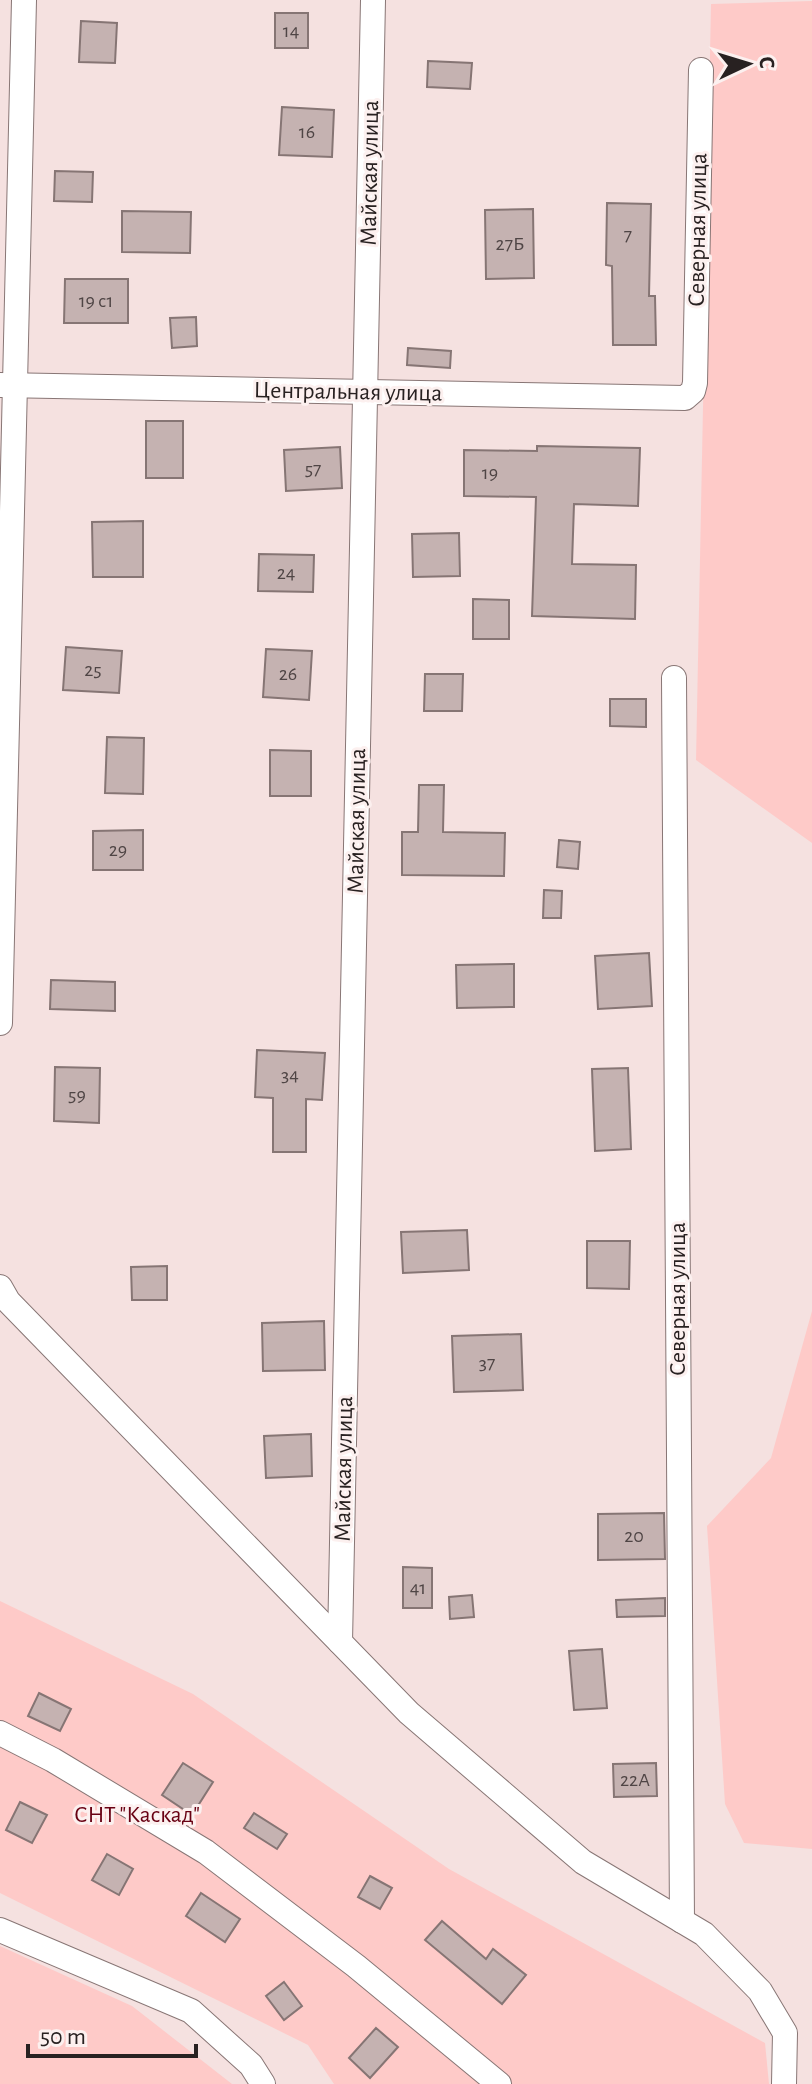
<svg xmlns="http://www.w3.org/2000/svg" width="812" height="2084" font-family="'Alegreya Sans',sans-serif">
	<rect width="100%" height="100%" fill="#f5e1e0"/>
	<g fill="#fecac8">
		<path d="M812 1V843L696 760 711 4Z"/>
		<path d="M812 1311V1849L744 1843 725 1804 707 1526 771 1458Z"/>
		<path d="M0 1601 193 1694 449 1869 765 2043 769 2084H334L308 2045 0 1893Z"/>
		<path d="M0 1946 132 2006 232 2084H0Z"/>
	</g>
	<g fill="#c5b2b1" stroke="#867574" stroke-width="2">
		<rect x="275" y="13" width="33" height="35"/>
		<path d="M81 21 117 23 115 63 79 62Z"/>
		<path d="M428 61 472 63 470 89 427 87Z"/>
		<path d="M282 107 334 110 332 157 279 155Z"/>
		<path d="M55 171 93 172 92 202 54 201Z"/>
		<path d="M607 203 651 204 649 296H655L656 345H613L612 266 606 265Z"/>
		<path d="M533 209 534 278 486 279 485 210Z"/>
		<path d="M122 211 191 212 190 253 122 252Z"/>
		<path d="M65 279H128V323H64Z"/>
		<path d="M196 317 197 346 172 348 170 318Z"/>
		<path d="M408 348 451 351 450 368 407 365Z"/>
		<rect x="146" y="421" width="37" height="57"/>
		<path d="M537 446 640 448 638 506 574 504 572 564 636 565 635 619 532 616 536 497 464 496V450L537 451Z"/>
		<path d="M340 447 342 488 286 491 284 450Z"/>
		<path d="M143 521V577H93L92 522Z"/>
		<path d="M459 533 460 576 413 577 412 534Z"/>
		<path d="M259 554 314 555 313 592 258 591Z"/>
		<path d="M473 599 509 600V639H473Z"/>
		<path d="M66 647 122 651 119 693 63 690Z"/>
		<path d="M266 649 312 651 309 700 263 697Z"/>
		<path d="M425 674H463L462 711H424Z"/>
		<path d="M610 699H646V727L610 726Z"/>
		<path d="M107 737 144 738 143 794 105 793Z"/>
		<path d="M270 750 311 751V796H270Z"/>
		<path d="M419 785H444L443 832 505 833 504 876 402 875V832H418Z"/>
		<path d="M143 830V870H93V831Z"/>
		<path d="M559 840 580 842 578 869 557 867Z"/>
		<path d="M544 890 562 891 561 918H543Z"/>
		<path d="M649 953 652 1006 598 1009 595 956Z"/>
		<path d="M514 964V1007L457 1008 456 965Z"/>
		<path d="M51 980 115 982V1011L50 1009Z"/>
		<path d="M257 1050 325 1053 322 1100 306 1099V1152H273V1098L255 1097Z"/>
		<path d="M55 1067 100 1068 99 1123 54 1121Z"/>
		<path d="M628 1068 631 1149 595 1151 592 1069Z"/>
		<path d="M467 1230 469 1270 403 1273 401 1232Z"/>
		<path d="M587 1241H630L629 1289 587 1288Z"/>
		<path d="M167 1266V1300H132L131 1267Z"/>
		<path d="M324 1321 325 1370 263 1371 262 1323Z"/>
		<path d="M521 1334 523 1390 454 1392 452 1336Z"/>
		<path d="M311 1434 312 1476 266 1478 264 1436Z"/>
		<path d="M664 1513 665 1559 598 1560V1514Z"/>
		<path d="M403 1567 432 1568V1608H403Z"/>
		<path d="M472 1595 474 1617 450 1619 449 1597Z"/>
		<path d="M665 1598V1616L617 1617 616 1600Z"/>
		<path d="M602 1649 607 1708 574 1710 569 1651Z"/>
		<path d="M39 1693 71 1709 60 1731 28 1716Z"/>
		<path d="M183 1763 213 1782 192 1815 162 1795Z"/>
		<path d="M656 1763 657 1796 614 1797 613 1764Z"/>
		<path d="M20 1802 47 1815 32 1843 6 1830Z"/>
		<path d="M254 1813 287 1834 277 1849 244 1828Z"/>
		<path d="M107 1854 133 1869 119 1895 92 1880Z"/>
		<path d="M370 1876 392 1888 380 1909 358 1897Z"/>
		<path d="M201 1893 240 1919 225 1942 186 1916Z"/>
		<path d="M442 1921 486 1959 493 1949 526 1975 502 2004 425 1940Z"/>
		<path d="M284 1982 302 2006 284 2020 266 1996Z"/>
		<path d="M376 2028 398 2047 370 2078 349 2058Z"/>
	</g>
	<g fill="none" stroke-linecap="round" stroke-linejoin="round">
		<defs>
			<g id="minor">
				<path d="M0 385 685 398 693 391 695 383 701 70"/>
				<path d="M674 678 682 1921"/>
				<path d="M0 1023 24 0"/>
				<path d="M0 1287 8 1301 409 1713 583 1862 704 1934 760 1991 785 2033 784 2084"/>
				<path d="M340 1642 373 0"/>
				<path d="M0 1733 53 1760 206 1852 356 1966 499 2084"/>
				<path d="M0 1930 191 2011 251 2065 263 2084"/>
			</g>
		</defs>
		<use href="#minor" stroke="#887675" stroke-width="26"/>
		<use href="#minor" stroke="#fff" stroke-width="24"/>
	</g>
	<g text-anchor="middle" dominant-baseline="central" stroke-width="6" stroke-linejoin="round" paint-order="stroke">
		<g font-size="20" fill="#4f4545">
			<text x="291" y="31">14</text>
			<text x="307" y="132">16</text>
			<text x="628" y="235">7</text>
			<text x="510" y="244">27Б</text>
			<text x="96" y="301">19 с1</text>
			<text x="313" y="469">57</text>
			<text x="490" y="473">19</text>
			<text x="286" y="573">24</text>
			<text x="93" y="670">25</text>
			<text x="288" y="674">26</text>
			<text x="118" y="850">29</text>
			<text x="290" y="1075">34</text>
			<text x="77" y="1095">59</text>
			<text x="487" y="1363">37</text>
			<text x="634" y="1536">20</text>
			<text x="418" y="1588">41</text>
			<text x="635" y="1780">22А</text>
		</g>
		<g font-size="24" fill="#282121" stroke="#fcf0ef">
			<text transform="translate(370 173) rotate(-89)">Майская улица</text>
			<text transform="translate(698 230) rotate(-89)">Северная улица</text>
			<text transform="translate(348 392) rotate(1)">Центральная улица</text>
			<text transform="translate(357 821) rotate(-89)">Майская улица</text>
			<text transform="translate(678 1299) rotate(-90)">Северная улица</text>
			<text transform="translate(344 1469) rotate(-89)">Майская улица</text>
		</g>
		<g font-size="24" fill="#680113" stroke="#fcf0ef">
			<text x="137" y="1815">СНТ "Каскад"</text>
		</g>
	</g>
	<g transform="translate(748 64) rotate(86)" stroke="#fcf0ef" stroke-width="6" paint-order="stroke">
	<path d="M0-6L14 30L0 20L-14 30Z" fill="#282121"/>
	<text y="-12" font-size="22" font-weight="bold" text-anchor="middle" fill="#282121">С</text>
	</g>
	<path d="M28 2044v12h168v-12" fill="none" stroke="#282121" stroke-width="4"/>
	<text x="40" y="2044" font-size="24" fill="#282121" stroke="#fcf0ef" stroke-width="6" paint-order="stroke">50 m</text>
</svg>
